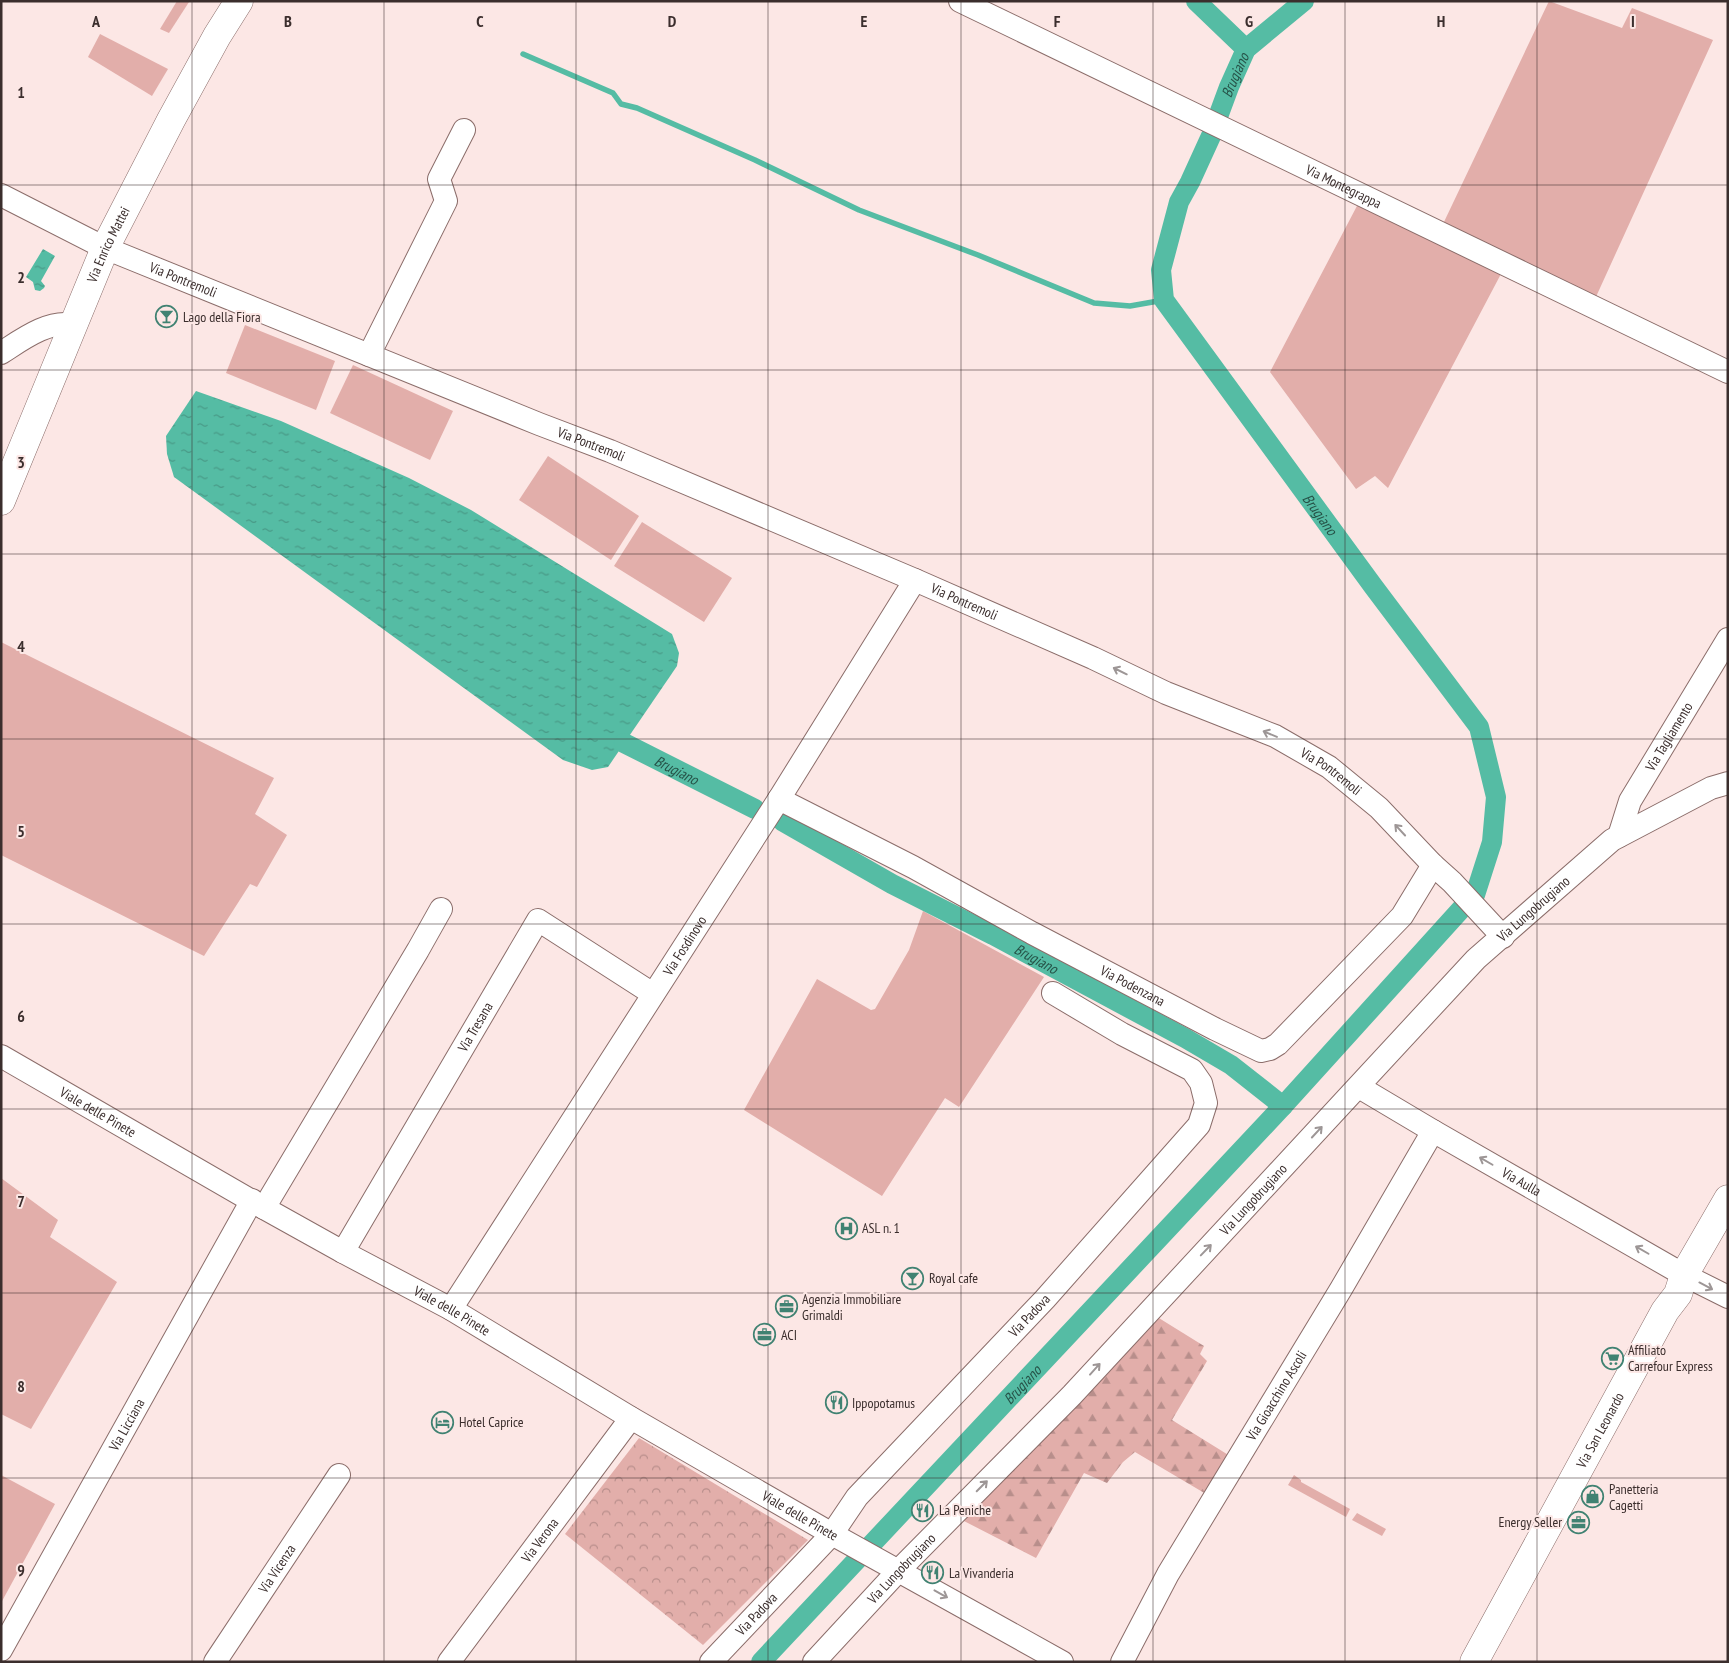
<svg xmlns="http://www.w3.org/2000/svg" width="1729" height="1663" font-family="'PT Sans Narrow',sans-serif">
	<defs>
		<pattern id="forest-firs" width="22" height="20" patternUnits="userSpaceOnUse" patternTransform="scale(1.25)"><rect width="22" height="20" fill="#e2aeaa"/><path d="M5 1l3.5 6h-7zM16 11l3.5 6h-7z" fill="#b88e8b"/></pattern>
		<pattern id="park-crowns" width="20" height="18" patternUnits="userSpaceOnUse" patternTransform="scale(1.25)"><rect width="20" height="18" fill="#e2aeaa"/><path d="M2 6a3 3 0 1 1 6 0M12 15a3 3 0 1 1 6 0" fill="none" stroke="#b88e8b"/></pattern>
		<pattern id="water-ripples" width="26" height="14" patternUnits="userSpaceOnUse" patternTransform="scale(1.25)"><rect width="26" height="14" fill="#55bca4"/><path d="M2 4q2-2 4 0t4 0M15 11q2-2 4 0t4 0" fill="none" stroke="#489986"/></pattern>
	</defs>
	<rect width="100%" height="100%" fill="#fce7e5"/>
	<g fill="#e2aeaa">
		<path d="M177 1 189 2 169 33 160 29Z"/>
		<path d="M1549 1 1622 28 1632 8 1713 40 1595 299 1443 224Z"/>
		<path d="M100 34 168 69 152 96 88 57Z"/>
		<path d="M1358 204 1502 272 1388 488 1375 476 1356 489 1270 372Z"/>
		<path d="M245 325 335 361 316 410 226 373Z"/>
		<path d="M353 365 453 411 430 460 330 413Z"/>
		<path d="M548 456 639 516 611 560 519 500Z"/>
		<path d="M642 522 732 578 704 622 614 566Z"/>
		<path d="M1 642 274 778 255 814 287 835 257 887 250 884 204 956 1 855Z"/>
		<path d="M923 911 1044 977 959 1107 945 1098 882 1196 744 1110 817 979 871 1010 875 1009 909 950Z"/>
		<path d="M1 1178 58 1220 50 1237 117 1282 31 1429 1 1414Z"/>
		<path d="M1 1475 55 1504 1 1603Z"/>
		<path d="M1294 1475 1301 1480V1482L1350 1509 1346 1517 1288 1485Z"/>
		<path d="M1357 1513 1386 1529 1382 1536 1352 1520Z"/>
	</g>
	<path fill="url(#forest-firs)" d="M1154 1315 1204 1346 1200 1354 1207 1361 1172 1420 1230 1456 1206 1494 1135 1452 1123 1462 1107 1483 1084 1473 1036 1558 962 1520Z"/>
	<path fill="url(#park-crowns)" d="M639 1438 808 1540 703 1645 565 1534Z"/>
	<g fill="url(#water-ripples)">
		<path d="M43 249 55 256 41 281 45 286 44 288 40 291 35 290 33 282 26 277Z"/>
		<path d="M196 391 281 421 409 478 471 510 672 634 679 653 677 666 608 767 592 770 563 760 174 477 167 454 166 436Z"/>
	</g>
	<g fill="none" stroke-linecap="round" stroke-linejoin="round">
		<path stroke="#55bca4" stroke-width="5.5" d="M523 54 613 93 621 104 637 108 755 160 859 210 978 255 1094 303 1130 306 1164 300"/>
		<g stroke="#55bca4" stroke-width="20">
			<path d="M1196 1 1246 49"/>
			<path id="s1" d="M1219 114 1229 87 1246 49 1304 1"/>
			<path id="s2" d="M1211 136 1190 182 1179 202 1161 270 1164 300 1373 586 1479 727 1496 797 1492 842 1475 895"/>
			<path id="s3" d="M624 743 755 809"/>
			<path id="s4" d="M782 821 892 884 993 935 1185 1038 1231 1065 1283 1106"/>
			<path id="s5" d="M761 1662 1283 1106 1464 906"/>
		</g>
		<defs>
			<g id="street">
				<path id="s6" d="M960 1 1728 372"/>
				<path id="s7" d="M1 195 105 248 539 424 610 451 915 580 1093 658 1166 693 1275 736 1329 767 1379 808 1433 865 1452 882 1503 937"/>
				<path d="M1 353C20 341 49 319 73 325"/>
				<path d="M369 355 446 201 439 179 464 130"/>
				<path id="s8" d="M779 799 913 867 1032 933 1215 1029 1261 1051 1270 1049 1278 1044 1402 916 1433 865"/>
				<path id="s9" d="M1619 836 1630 801 1728 639"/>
				<path id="s10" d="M1 1056 264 1208 343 1252 451 1309 631 1418 832 1534 1062 1662"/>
				<path id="s11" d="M1359 1087 1433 1131 1684 1275 1728 1297"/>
				<path d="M264 1208 418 950 441 909"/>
				<path id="s12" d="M343 1252 538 920 653 994"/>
				<path id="s13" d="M451 1309 779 799 915 580"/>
				<path id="s14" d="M1 1650 252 1200"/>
				<path id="s15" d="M215 1662 339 1475"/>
				<path id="s16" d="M449 1662 631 1418"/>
				<path id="s17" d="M711 1662 832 1534 857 1497 1045 1299 1199 1125 1206 1103 1201 1083 1192 1070 1122 1034 1053 993"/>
				<path id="s18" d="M814 1662 899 1570 1072 1395 1476 959 1612 840 1711 788 1728 783"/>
				<path id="s19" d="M1122 1662 1168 1574 1341 1289 1433 1131"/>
			</g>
			<g id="secondary">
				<path id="s20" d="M1 501 105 248 171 120 217 36 239 1"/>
				<path id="s21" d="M1474 1662 1665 1311 1678 1294 1684 1275 1728 1199"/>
			</g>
		</defs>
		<use href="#street" stroke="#8b6d6a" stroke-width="24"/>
		<use href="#secondary" stroke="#8b6d6a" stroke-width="29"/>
		<use href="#street" stroke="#fff" stroke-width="22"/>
		<use href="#secondary" stroke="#fff" stroke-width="28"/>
	</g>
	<defs><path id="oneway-shaft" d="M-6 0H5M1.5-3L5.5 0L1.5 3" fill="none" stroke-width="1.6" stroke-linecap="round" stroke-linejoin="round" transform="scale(1.25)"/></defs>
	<g stroke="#9d9696">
		<use href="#oneway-shaft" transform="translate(1120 671) rotate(-154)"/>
		<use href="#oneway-shaft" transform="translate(1270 734) rotate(-157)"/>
		<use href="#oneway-shaft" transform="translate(1400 830) rotate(-133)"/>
		<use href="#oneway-shaft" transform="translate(1317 1132) rotate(-47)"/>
		<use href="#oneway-shaft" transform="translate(1486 1161) rotate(-150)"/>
		<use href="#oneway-shaft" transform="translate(1206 1250) rotate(-46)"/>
		<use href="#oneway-shaft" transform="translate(1642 1250) rotate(-150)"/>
		<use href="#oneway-shaft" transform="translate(1706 1286) rotate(28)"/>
		<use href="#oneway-shaft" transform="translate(1095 1369) rotate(-48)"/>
		<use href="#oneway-shaft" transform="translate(982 1486) rotate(-45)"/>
		<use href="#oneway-shaft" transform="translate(941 1594) rotate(29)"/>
	</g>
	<path fill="none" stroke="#3b2e2d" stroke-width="1" stroke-opacity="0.55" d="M192 1V1662M384 1V1662M576 1V1662M768 1V1662M961 1V1662M1153 1V1662M1345 1V1662M1537 1V1662M1 185H1728M1 370H1728M1 554H1728M1 739H1728M1 924H1728M1 1109H1728M1 1293H1728M1 1478H1728"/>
	<defs>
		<symbol id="bar-ring" viewBox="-11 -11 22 22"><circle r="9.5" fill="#fce7e5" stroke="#408272" stroke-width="1.5"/><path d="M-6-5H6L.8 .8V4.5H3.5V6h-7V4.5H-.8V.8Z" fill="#408272"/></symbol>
		<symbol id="hospital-ring" viewBox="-11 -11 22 22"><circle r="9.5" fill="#fce7e5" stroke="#408272" stroke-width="1.5"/><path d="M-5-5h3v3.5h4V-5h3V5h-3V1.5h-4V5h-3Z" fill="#408272"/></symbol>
		<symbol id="office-ring" viewBox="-11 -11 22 22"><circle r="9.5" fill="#fce7e5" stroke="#408272" stroke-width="1.5"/><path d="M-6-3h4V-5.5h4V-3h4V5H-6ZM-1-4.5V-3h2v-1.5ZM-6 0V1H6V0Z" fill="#408272"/></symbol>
		<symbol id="supermarket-ring" viewBox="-11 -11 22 22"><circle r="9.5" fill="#fce7e5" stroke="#408272" stroke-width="1.5"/><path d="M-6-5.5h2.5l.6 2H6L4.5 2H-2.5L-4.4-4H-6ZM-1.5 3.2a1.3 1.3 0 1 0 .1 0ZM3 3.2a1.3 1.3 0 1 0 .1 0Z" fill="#408272"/></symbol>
		<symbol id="restaurant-ring" viewBox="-11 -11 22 22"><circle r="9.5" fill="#fce7e5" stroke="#408272" stroke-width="1.5"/><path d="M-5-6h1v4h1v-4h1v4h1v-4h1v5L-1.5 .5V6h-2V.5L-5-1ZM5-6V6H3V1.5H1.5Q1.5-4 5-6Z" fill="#408272"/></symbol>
		<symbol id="hotel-ring" viewBox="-11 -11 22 22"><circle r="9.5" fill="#fce7e5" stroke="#408272" stroke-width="1.5"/><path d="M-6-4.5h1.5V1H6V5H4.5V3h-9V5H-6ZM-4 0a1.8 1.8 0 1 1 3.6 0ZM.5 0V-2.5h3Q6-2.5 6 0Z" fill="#408272"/></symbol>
		<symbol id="shop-ring" viewBox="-11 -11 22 22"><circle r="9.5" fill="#fce7e5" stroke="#408272" stroke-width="1.5"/><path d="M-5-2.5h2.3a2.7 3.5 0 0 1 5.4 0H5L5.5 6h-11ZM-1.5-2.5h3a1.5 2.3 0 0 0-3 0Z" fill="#408272"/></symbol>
	</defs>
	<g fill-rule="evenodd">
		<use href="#bar-ring" x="154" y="304" width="25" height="25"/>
		<use href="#hospital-ring" x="834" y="1216" width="25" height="25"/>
		<use href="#bar-ring" x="900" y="1266" width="25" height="25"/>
		<use href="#office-ring" x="774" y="1294" width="25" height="25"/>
		<use href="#office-ring" x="752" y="1322" width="25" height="25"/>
		<use href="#supermarket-ring" x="1600" y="1346" width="25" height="25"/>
		<use href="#restaurant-ring" x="824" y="1390" width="25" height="25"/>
		<use href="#hotel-ring" x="430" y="1410" width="25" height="25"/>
		<use href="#shop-ring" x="1580" y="1484" width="25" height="25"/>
		<use href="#restaurant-ring" x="910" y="1498" width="25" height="25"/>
		<use href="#office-ring" x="1566" y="1510" width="25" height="25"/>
		<use href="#restaurant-ring" x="920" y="1560" width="25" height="25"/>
	</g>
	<g text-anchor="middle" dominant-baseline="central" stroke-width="4" stroke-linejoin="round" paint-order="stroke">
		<g font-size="14" fill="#3b2e2d" stroke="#fce7e5">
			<text stroke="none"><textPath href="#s6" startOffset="426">Via Montegrappa</textPath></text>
			<text stroke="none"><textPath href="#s20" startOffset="278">Via Enrico Mattei</textPath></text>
			<text stroke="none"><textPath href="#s7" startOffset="201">Via Pontremoli</textPath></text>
			<text stroke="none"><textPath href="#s7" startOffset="641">Via Pontremoli</textPath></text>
			<text stroke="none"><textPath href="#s7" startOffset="1046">Via Pontremoli</textPath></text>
			<text stroke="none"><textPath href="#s9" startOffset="112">Via Tagliamento</textPath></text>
			<text stroke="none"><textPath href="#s7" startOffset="1451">Via Pontremoli</textPath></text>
			<text stroke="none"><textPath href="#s18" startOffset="1042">Via Lungobrugiano</textPath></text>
			<text stroke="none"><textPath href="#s13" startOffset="432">Via Fosdinovo</textPath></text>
			<text stroke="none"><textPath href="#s8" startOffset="400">Via Podenzana</textPath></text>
			<text stroke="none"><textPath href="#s12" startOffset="261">Via Tresana</textPath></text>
			<text stroke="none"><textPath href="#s10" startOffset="112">Viale delle Pinete</textPath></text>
			<text stroke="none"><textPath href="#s11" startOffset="188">Via Aulla</textPath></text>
			<text stroke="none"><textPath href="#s18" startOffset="638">Via Lungobrugiano</textPath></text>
			<text stroke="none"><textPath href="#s10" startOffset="518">Viale delle Pinete</textPath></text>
			<text stroke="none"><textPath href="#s17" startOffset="471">Via Padova</textPath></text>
			<text stroke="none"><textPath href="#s19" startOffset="308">Via Gioacchino Ascoli</textPath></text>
			<text stroke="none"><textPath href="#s14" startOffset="258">Via Licciana</textPath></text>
			<text stroke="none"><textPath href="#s21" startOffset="264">Via San Leonardo</textPath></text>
			<text stroke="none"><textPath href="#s10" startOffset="922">Viale delle Pinete</textPath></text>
			<text stroke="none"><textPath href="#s16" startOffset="152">Via Verona</textPath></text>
			<text stroke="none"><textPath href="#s15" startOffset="112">Via Vicenza</textPath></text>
			<text stroke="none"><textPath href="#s18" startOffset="128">Via Lungobrugiano</textPath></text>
			<text stroke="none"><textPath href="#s17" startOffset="66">Via Padova</textPath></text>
		</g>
		<g font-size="14" fill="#3b2e2d" stroke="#fce7e5" text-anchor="start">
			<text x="183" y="317">Lago della Fiora</text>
			<text x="862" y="1228">ASL n. 1</text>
			<text x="929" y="1278">Royal cafe</text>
			<text x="802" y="1299">Agenzia Immobiliare<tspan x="802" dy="16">Grimaldi</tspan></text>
			<text x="781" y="1335">ACI</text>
			<text x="1628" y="1350">Affiliato<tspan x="1628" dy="16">Carrefour Express</tspan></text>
			<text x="852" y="1403">Ippopotamus</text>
			<text x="459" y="1422">Hotel Caprice</text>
			<text x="1609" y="1489">Panetteria<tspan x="1609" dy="16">Cagetti</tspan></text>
			<text x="939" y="1510">La Peniche</text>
			<text x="1562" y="1522" text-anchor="end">Energy Seller</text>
			<text x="949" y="1573">La Vivanderia</text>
		</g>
		<g font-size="15" font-style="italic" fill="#265348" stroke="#fce7e5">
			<text stroke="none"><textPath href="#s1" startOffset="42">Brugiano</textPath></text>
			<text stroke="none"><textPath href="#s2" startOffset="439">Brugiano</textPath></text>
			<text stroke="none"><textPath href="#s3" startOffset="59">Brugiano</textPath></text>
			<text stroke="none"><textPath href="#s4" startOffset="289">Brugiano</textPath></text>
			<text stroke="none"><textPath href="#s5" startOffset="381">Brugiano</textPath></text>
		</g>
	</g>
	<g font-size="16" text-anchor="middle" font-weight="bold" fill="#3b2e2d" stroke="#fce7e5" stroke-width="4" stroke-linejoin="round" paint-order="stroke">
		<text x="96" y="27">A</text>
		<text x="288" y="27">B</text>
		<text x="480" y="27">C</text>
		<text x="672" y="27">D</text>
		<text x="864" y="27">E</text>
		<text x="1057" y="27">F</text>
		<text x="1249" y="27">G</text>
		<text x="1441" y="27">H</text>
		<text x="1633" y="27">I</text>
		<text x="21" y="98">1</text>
		<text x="21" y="283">2</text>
		<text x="21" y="468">3</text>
		<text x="21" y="652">4</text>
		<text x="21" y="837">5</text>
		<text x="21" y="1022">6</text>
		<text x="21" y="1207">7</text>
		<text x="21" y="1392">8</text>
		<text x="21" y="1576">9</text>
	</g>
	<rect width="1729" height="1663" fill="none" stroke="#3b2e2d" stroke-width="5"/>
</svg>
